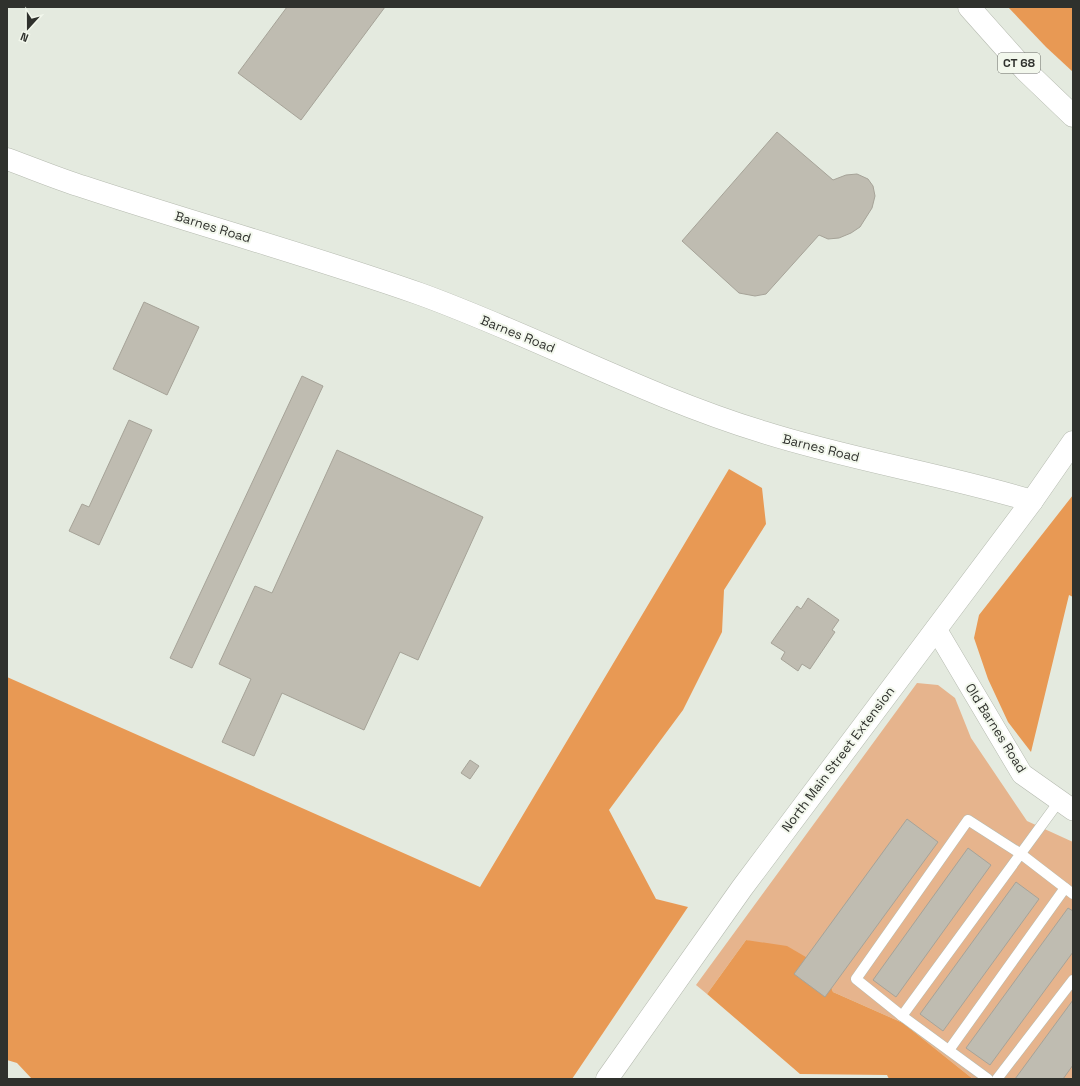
<svg xmlns="http://www.w3.org/2000/svg" width="1080" height="1086" font-family="'Space Grotesk',sans-serif">
	<rect width="100%" height="100%" fill="#e4eadf"/>
	<path fill="#e6b48d" d="M917 683 938 685 955 698 971 738 1027 821 1073 842V1079H973L903 1023 833 992 823 967 746 940 707 994 696 985Z"/>
	<g fill="#e89954">
		<path d="M1008 7H1073V72L1046 47Z"/>
		<path d="M729 469 762 488 766 524 724 590 722 632 683 710 609 810 656 899 688 907 572 1079H32L17 1063 7 1060V677L480 887Z"/>
		<path d="M1073 495V597L1069 595 1031 752 1008 722 988 679 974 638 979 615Z"/>
		<path d="M746 940 787 946 823 967 833 992 903 1023 973 1079H889L887 1075 800 1074 707 994Z"/>
	</g>
	<g fill="#bfbcb1" stroke="#a6a398">
		<path d="M287 7H385L301 120 238 73Z"/>
		<path d="M777 132 833 180 846 175 857 174 868 179 873 186 875 196 872 208 860 227 851 233 839 238 828 239 819 235 766 294 755 296 739 293 682 241Z"/>
		<path d="M144 302 199 327 167 395 113 369Z"/>
		<path d="M302 376 323 386 192 668 170 658Z"/>
		<path d="M129 420 152 430 99 545 69 531 82 504 89 507Z"/>
		<path d="M337 450 483 517 418 660 400 652 364 730 282 693 254 756 222 742 251 679 219 664 255 586 272 593Z"/>
		<path d="M808 598 839 620 832 630 835 632 810 669 802 664 798 671 781 659 785 652 771 643 797 606 801 609Z"/>
		<path d="M470 760 479 766 470 779 461 773Z"/>
		<path d="M907 819 938 842 825 997 794 974Z"/>
		<path d="M968 848 991 865 896 997 873 980Z"/>
		<path d="M1016 882 1039 899 943 1031 920 1014Z"/>
		<path d="M1068 908 1073 911V952L990 1065 966 1048Z"/>
		<path d="M1073 1000V1065L1063 1079H1015Z"/>
	</g>
	<g fill="none" stroke-linecap="round" stroke-linejoin="round">
		<defs>
			<g id="lane">
				<path d="M1060 800 902 1016 856 979 968 820 1021 854 1073 894"/>
				<path d="M902 1016 988 1079"/>
				<path d="M949 1050 1065 888"/>
				<path d="M997 1079 1073 980"/>
			</g>
			<path id="street" d="M936 629 1022 774 1073 810"/>
			<g id="secondary">
				<path d="M7 159C32 168 58 179 84 187 196 224 309 255 420 294 536 336 645 396 763 432 851 460 943 474 1032 501"/>
				<path d="M607 1079 742 888 1032 501 1073 442"/>
			</g>
			<path id="primary" d="M969 7 1025 70 1073 116"/>
		</defs>
		<use href="#lane" stroke="#b6bbb0" stroke-width="11"/>
		<use href="#street" stroke="#b6bbb0" stroke-width="22"/>
		<use href="#secondary" stroke="#b6bbb0" stroke-width="23"/>
		<use href="#primary" stroke="#b6bbb0" stroke-width="23"/>
		<use href="#lane" stroke="#fff" stroke-width="10"/>
		<use href="#street" stroke="#fff" stroke-width="21"/>
		<use href="#secondary" stroke="#fff" stroke-width="22"/>
		<use href="#primary" stroke="#fff" stroke-width="22"/>
	</g>
	<g text-anchor="middle" dominant-baseline="central" stroke-width="4" stroke-linejoin="round" paint-order="stroke">
		<rect fill="#f2f7ec" stroke="#6a6c66" stroke-width="1" x="998" y="53" width="42" height="20" rx="3"/>
		<g font-size="12" font-weight="bold" fill="#2f312d">
			<text x="1019" y="63">CT 68</text>
		</g>
		<g font-size="13" fill="#2f312d" stroke="#f2f7ec">
			<text transform="translate(213 227) rotate(17)">Barnes Road</text>
			<text transform="translate(518 334) rotate(22)">Barnes Road</text>
			<text transform="translate(821 448) rotate(14)">Barnes Road</text>
			<text transform="translate(996 728) rotate(58)">Old Barnes Road</text>
			<text transform="translate(838 759) rotate(-53)">North Main Street Extension</text>
		</g>
	</g>
	<rect width="1080" height="1086" fill="none" stroke="#2f312d" stroke-width="16"/>
	<g transform="translate(28 28) rotate(201)" stroke="#f2f7ec" stroke-width="3" paint-order="stroke">
	<path d="M0-3L7 15L0 10L-7 15Z" fill="#2f312d"/>
	<text y="-6" font-size="11" font-weight="bold" text-anchor="middle" fill="#2f312d">N</text>
	</g>
</svg>
